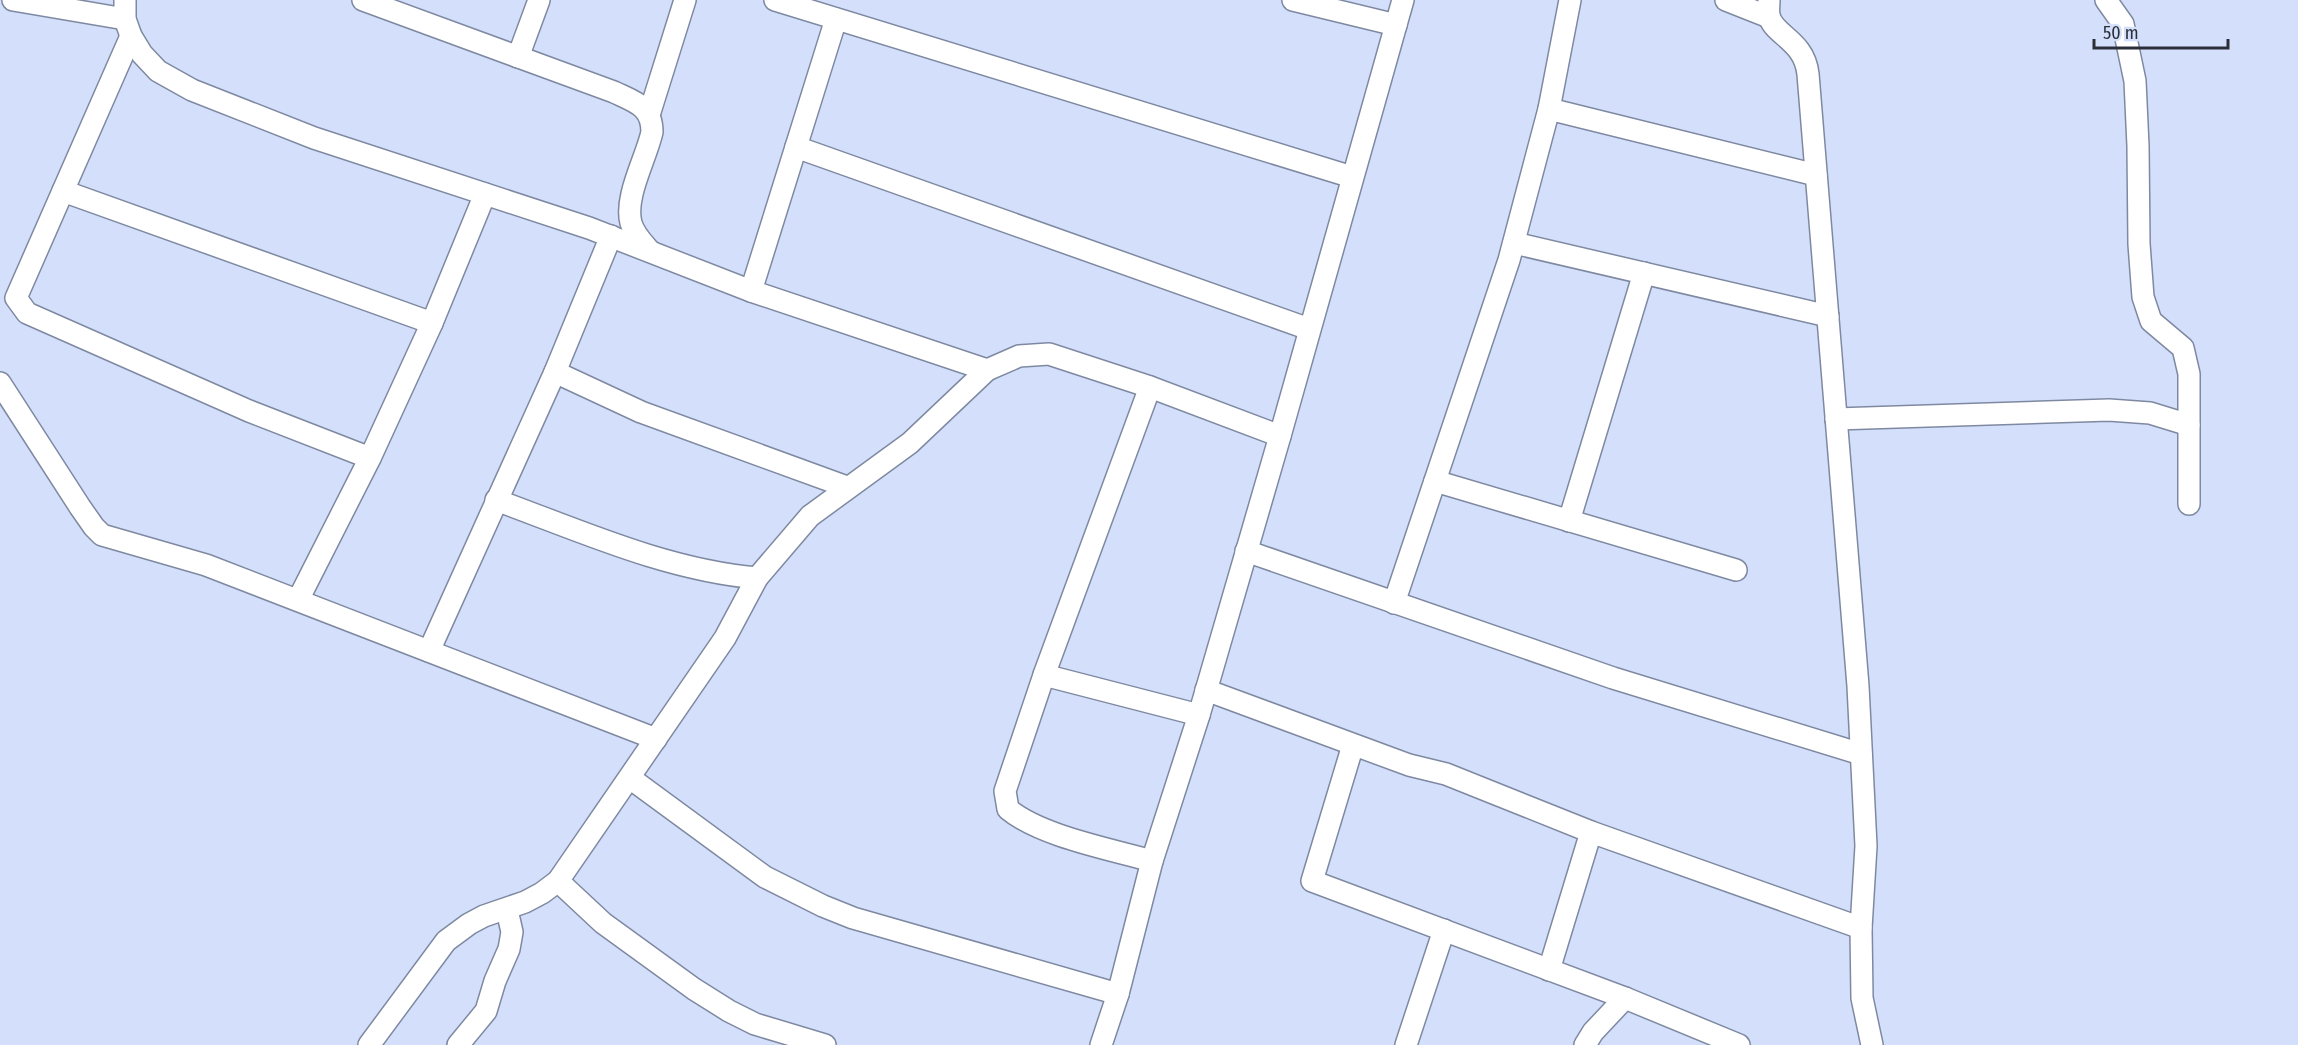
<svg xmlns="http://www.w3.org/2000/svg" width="2298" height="1045" font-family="'Fira Sans Condensed',sans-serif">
	<rect width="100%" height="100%" fill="#d4e0fb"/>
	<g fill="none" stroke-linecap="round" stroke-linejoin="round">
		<defs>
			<g id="street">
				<path d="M13 0 125 19"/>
				<path d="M125 0V19L131 36 142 54 158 71 192 90 314 138 589 228 751 291 987 370"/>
				<path d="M363 0 614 92C635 102 652 106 652 132 646 159 624 197 631 223 634 234 642 242 649 250"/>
				<path d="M775 0 1352 177"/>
				<path d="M1293 0 1396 25"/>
				<path d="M1726 0 1769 17"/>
				<path d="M1769 0C1769 5 1768 10 1769 15 1772 35 1804 39 1808 74L1858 686 1866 846 1861 928 1862 998 1872 1045"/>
				<path d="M2106 0 2123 24 2135 81 2138 146 2139 244 2143 297 2151 321 2183 348 2189 374V504"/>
				<path d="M131 36 16 298 27 313 249 411 370 458"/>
				<path d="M518 57 539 0"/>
				<path d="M1549 109 1816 175"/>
				<path d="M649 115 685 0"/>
				<path d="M796 147 1309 329"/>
				<path d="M63 191 432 323"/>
				<path d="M1514 243 1828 316"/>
				<path d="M751 291 836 19"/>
				<path d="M555 372 641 412 847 487"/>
				<path d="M0 383 80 507 94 527 102 535 206 565 656 739"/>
				<path d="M1150 387 1044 675 1005 791 1008 809C1040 836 1110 849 1152 861"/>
				<path d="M1836 419 2109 410 2150 413 2189 425"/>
				<path d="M1435 481 1736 570"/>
				<path d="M496 500C581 531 666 570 757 578"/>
				<path d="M1569 521 1644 273"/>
				<path d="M1246 551 1613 678 1861 754"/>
				<path d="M298 600 370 458 432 323 485 194"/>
				<path d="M1394 603 1509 260 1549 109 1570 0"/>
				<path d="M429 651 555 372 611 236"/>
				<path d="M1044 675 1199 715"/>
				<path d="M1206 690 1409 765 1446 774 1591 832 1549 970"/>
				<path d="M1353 745 1312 881 1625 998 1739 1045"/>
				<path d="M630 778 765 877 823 906 853 918 1118 994"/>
				<path d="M1591 832 1861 928"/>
				<path d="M558 881 603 923 694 989 729 1011 755 1024 825 1045"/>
				<path d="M369 1045 446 941 469 924 484 916 525 902 542 893 558 881 725 638 757 578 810 516 910 443 987 370 1019 356 1049 354 1150 387 1280 436"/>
				<path d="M458 1045 486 1011 495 981 509 949 512 932 507 910"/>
				<path d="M1101 1045 1118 994 1152 861 1199 715 1280 436 1403 0"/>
				<path d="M1406 1045 1444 930"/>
				<path d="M1585 1045 1593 1032 1625 998"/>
			</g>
		</defs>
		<use href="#street" stroke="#7e89a1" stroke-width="24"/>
		<use href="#street" stroke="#fff" stroke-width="21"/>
	</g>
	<path d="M2094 39v9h134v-9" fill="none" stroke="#2a2e38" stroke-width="3"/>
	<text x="2103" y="39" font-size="18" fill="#2a2e38" stroke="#d4e0fb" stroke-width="4.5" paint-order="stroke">50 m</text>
</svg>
